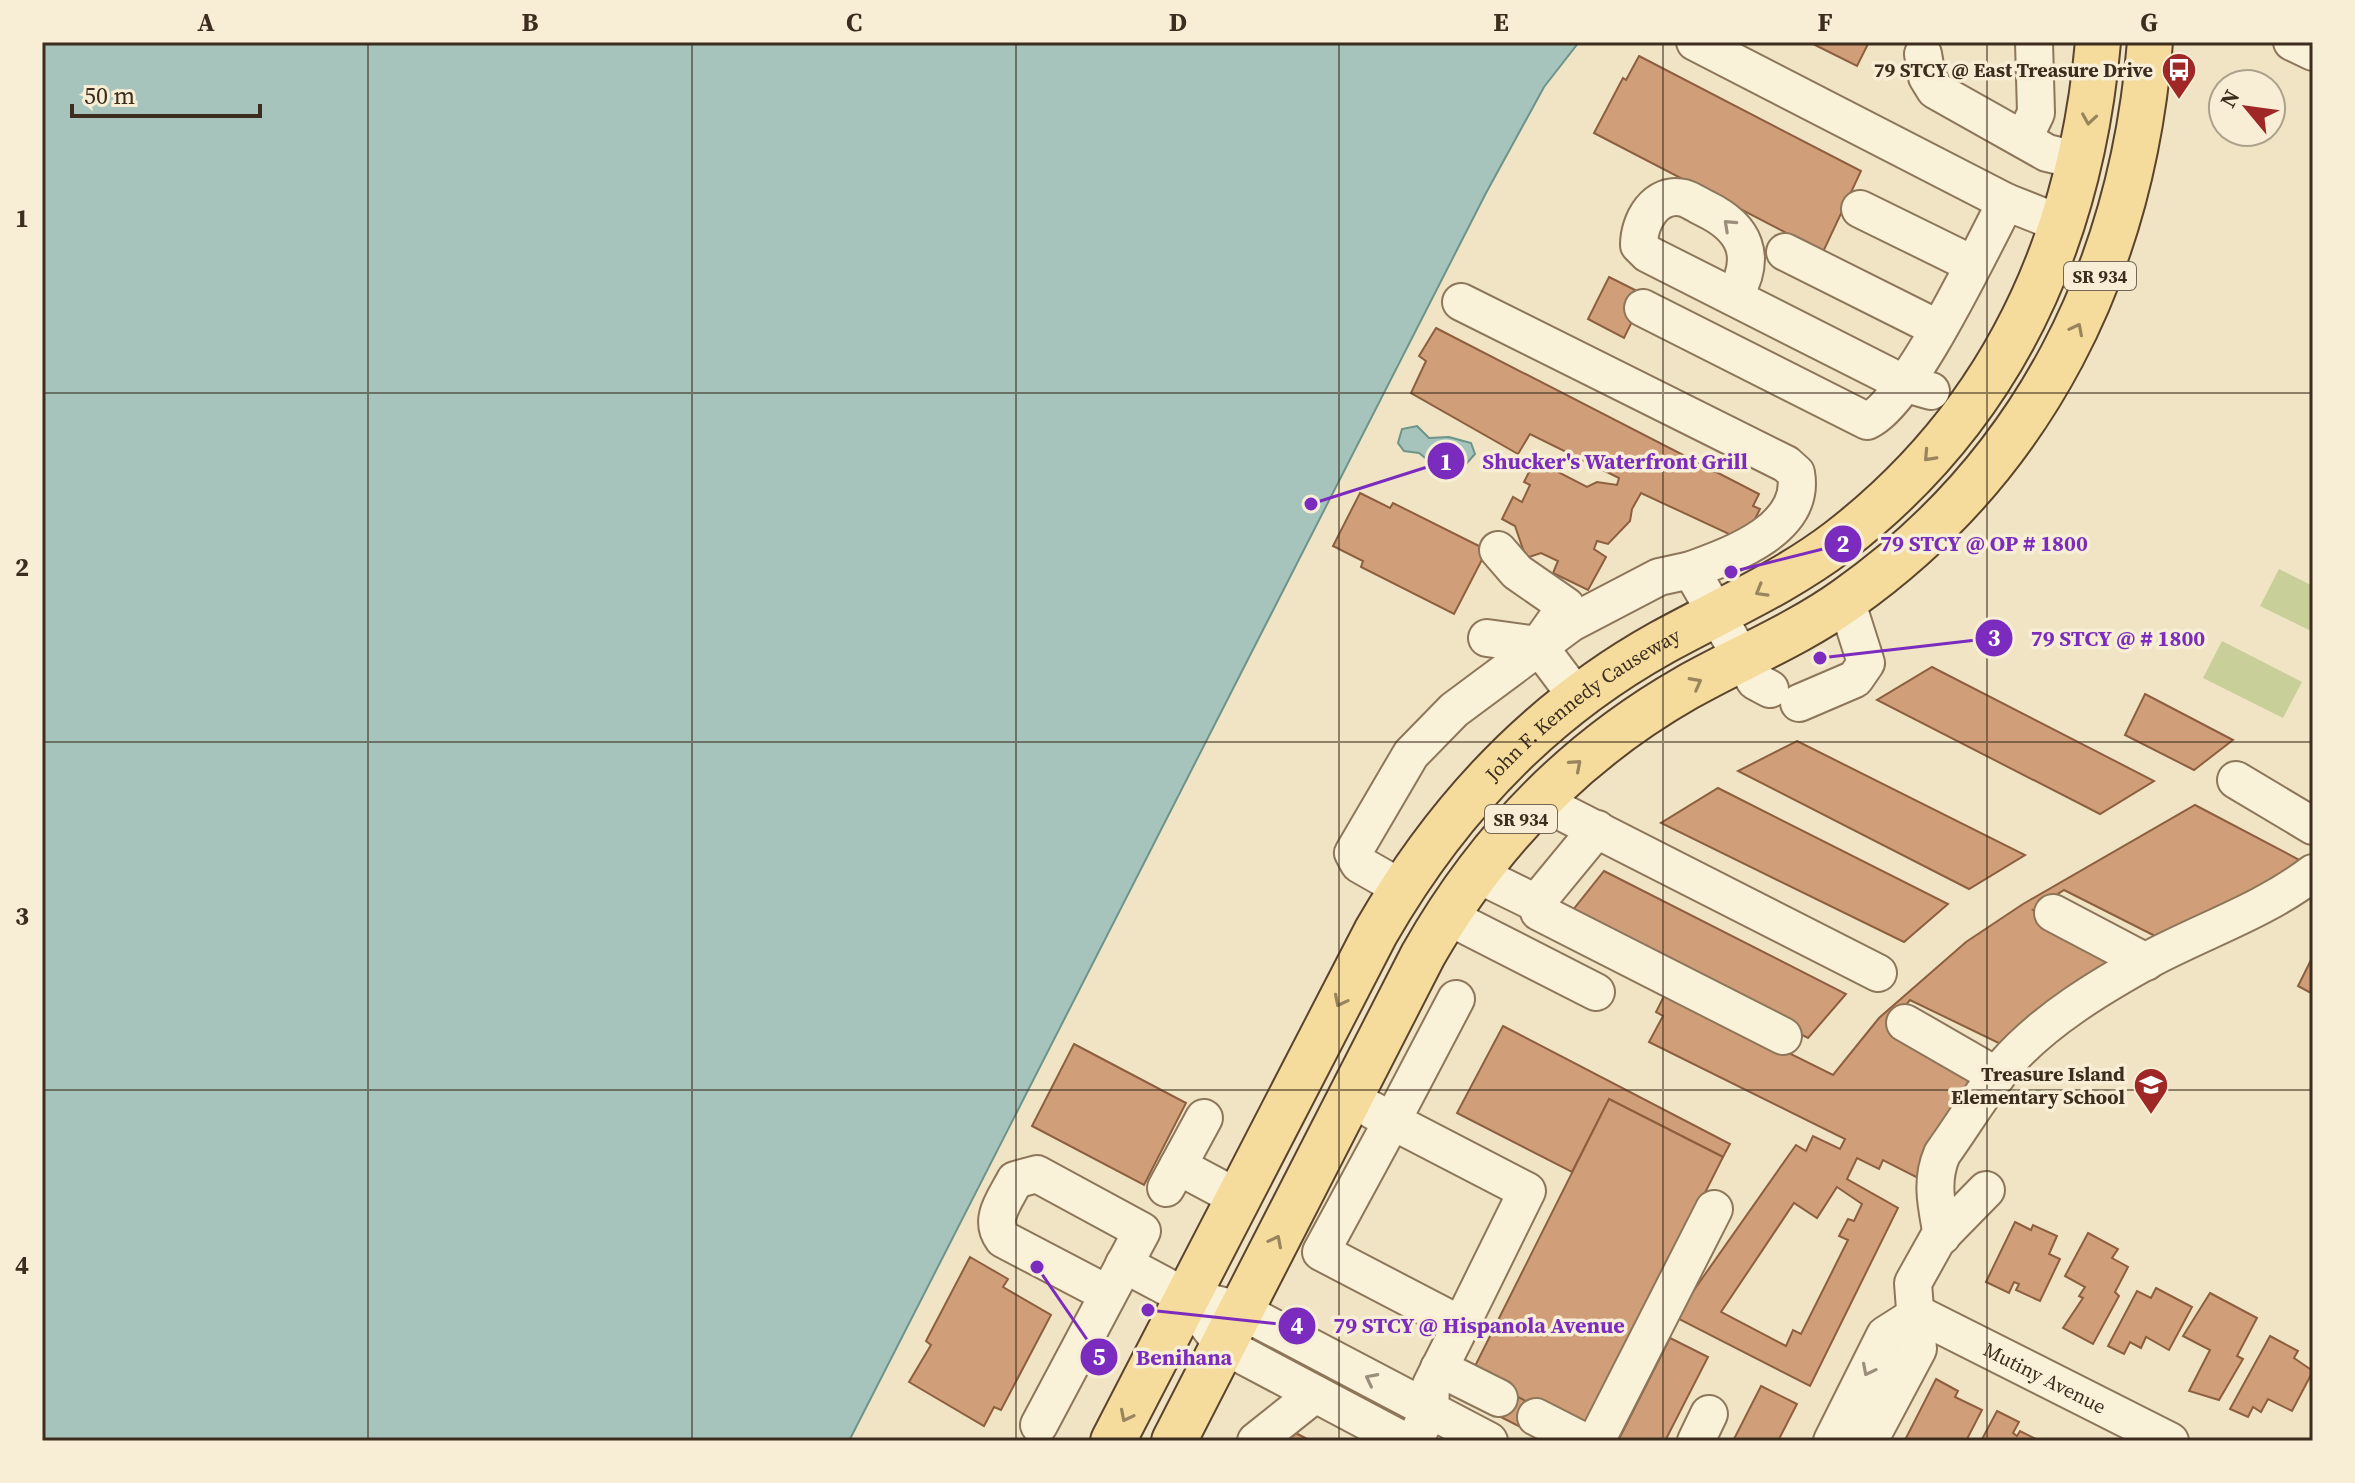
<svg xmlns="http://www.w3.org/2000/svg" width="2355" height="1483" font-family="'Source Serif 4',serif">
	<rect width="100%" height="100%" fill="#f0e4c5"/>
	<g fill="#c8cf98">
		<path d="M2279 569 2313 586V632L2260 606Z"/>
		<path d="M2222 641 2302 682 2283 718 2203 678Z"/>
	</g>
	<g fill="#a7c4bc" stroke="#6d938a" stroke-width="2">
		<path d="M42 42H1579L1544 87 1486 193 849 1441H42Z"/>
		<path d="M1417 426 1429 438 1449 437 1471 443 1475 454 1466 464 1439 469 1419 453 1404 451 1398 443 1402 429Z"/>
	</g>
	<g fill="#d09f79" stroke="#8d5f3e" stroke-width="2" fill-rule="evenodd">
		<path d="M1809 42H1869L1857 66Z"/>
		<path d="M1639 56 1861 171 1823 252 1594 133 1623 78 1626 80Z"/>
		<path d="M1609 277 1645 295 1624 338 1588 319Z"/>
		<path d="M1436 328 1759 494 1753 506 1760 509 1744 541 1641 493 1632 509 1630 521 1608 544 1597 541 1594 549 1606 557 1588 590 1553 573 1558 561 1541 553 1526 558 1515 526 1502 519 1513 497 1522 502 1530 485 1524 482 1535 460 1587 487 1597 482 1617 485 1619 478 1530 434 1518 454 1411 393 1426 361 1419 356Z"/>
		<path d="M1360 493 1390 508 1393 503 1487 550 1454 614 1361 567 1363 561 1333 546Z"/>
		<path d="M1932 667 2154 781 2100 814 1877 700Z"/>
		<path d="M2145 694 2233 740 2194 770 2125 735Z"/>
		<path d="M1797 741 2025 855 1969 889 1738 771Z"/>
		<path d="M1718 788 1948 904 1904 942 1661 823Z"/>
		<path d="M2195 805 2307 864 2167 942 2064 890 2033 910 2128 959 2007 1047 1910 1000 1889 1025 1983 1073 1918 1178 1883 1160 1879 1169 1857 1158 1847 1179 1898 1208 1810 1386 1675 1317 1796 1145 1806 1151 1813 1136 1840 1149 1845 1139 1649 1042 1663 1016 1656 1012 1666 992 1833 1075 1879 1018 1966 942 2023 904ZM1837 1187 1862 1204 1854 1221 1848 1219 1839 1236 1848 1240 1801 1334 1793 1330 1786 1346 1721 1312 1794 1203 1817 1218Z"/>
		<path d="M1604 871 1846 994 1808 1038 1569 915Z"/>
		<path d="M2313 956V994L2298 986Z"/>
		<path d="M1503 1026 1730 1144 1723 1157 1609 1099 1572 1172 1457 1113Z"/>
		<path d="M1074 1044 1186 1103 1144 1185 1032 1126Z"/>
		<path d="M1609 1099 1723 1157 1585 1431 1471 1374Z"/>
		<path d="M2015 1222 2031 1230 2033 1225 2057 1236 2049 1254 2060 1259 2040 1301 2016 1290 2019 1284 2014 1282 2009 1293 1986 1282Z"/>
		<path d="M2088 1233 2118 1249 2112 1258 2128 1267 2115 1292 2119 1296 2093 1344 2063 1328 2083 1298 2079 1296 2085 1287 2065 1276Z"/>
		<path d="M970 1257 1008 1279 1003 1287 1051 1315 1001 1410 994 1407 984 1426 909 1382 931 1345 926 1341Z"/>
		<path d="M2156 1288 2192 1307 2169 1350 2146 1337 2141 1348 2130 1342 2124 1354 2108 1346 2137 1291 2151 1298Z"/>
		<path d="M2210 1293 2257 1318 2237 1356 2243 1359 2219 1400 2189 1391 2210 1350 2183 1336Z"/>
		<path d="M2270 1336 2298 1351 2294 1358 2313 1371 2292 1411 2268 1399 2261 1412 2253 1407 2248 1417 2230 1409Z"/>
		<path d="M1670 1338 1708 1357 1665 1441H1618Z"/>
		<path d="M1936 1379 1958 1391 1955 1397 1982 1410 1966 1441 1905 1440Z"/>
		<path d="M1761 1386 1797 1404 1778 1441H1733Z"/>
		<path d="M1505 1390 1539 1408 1528 1431 1493 1413Z"/>
		<path d="M1997 1411 2019 1422 2013 1433 2017 1436 2020 1431 2040 1441H1981Z"/>
		<path d="M1290 1430 1311 1441H1284Z"/>
	</g>
	<g fill="none" stroke-linecap="round" stroke-linejoin="round">
		<defs>
			<g id="minor">
				<path d="M1695 42 2006 202"/>
				<path d="M2292 42 2313 52"/>
				<path d="M1923 54 1927 77 1935 90 2047 153 2081 161"/>
				<path d="M2024 138 2036 113 2034 42"/>
				<path d="M1860 209 1972 264"/>
				<path d="M1785 252 1937 328"/>
				<path d="M1735 295C1757 256 1745 228 1706 209 1699 206 1691 200 1684 198 1655 191 1639 222 1639 245L1648 254 1903 383 1931 391"/>
				<path d="M1461 302 1786 464 1796 473C1806 529 1732 555 1691 570L1755 681 1770 689"/>
				<path d="M1643 308 1867 421C1908 405 1982 247 2006 202L2064 225"/>
				<path d="M1498 550 1517 572 1566 606 1544 637"/>
				<path d="M1487 638 1538 645 1577 697"/>
				<path d="M1799 703 1855 679 1866 663 1846 600"/>
				<path d="M2236 780 2313 826"/>
				<path d="M1538 800 1878 973"/>
				<path d="M1475 873 1536 903 1539 912 1783 1036"/>
				<path d="M1401 888 1359 864 1353 853 1411 754 1454 710 1571 623 1659 577 1691 570"/>
				<path d="M1536 903 1597 829"/>
				<path d="M2053 913 2146 962"/>
				<path d="M1445 915 1596 992"/>
				<path d="M1905 1023 1997 1076"/>
				<path d="M1372 1110 1392 1121 1456 999"/>
				<path d="M1178 1166 1238 1198"/>
				<path d="M1166 1188 1204 1118"/>
				<path d="M1942 1236C1937 1207 1930 1182 1942 1154 1963 1125 1982 1092 2005 1065 2044 1020 2101 986 2152 958 2207 929 2263 911 2313 873"/>
				<path d="M1124 1264 1186 1297 1240 1310 1489 1441"/>
				<path id="s1" d="M1918 1314 2170 1441"/>
				<path d="M1206 1323 1223 1345 1404 1441"/>
				<path d="M1439 1368 1499 1398"/>
				<path d="M1536 1417 1583 1441"/>
				<path d="M1039 1425 1142 1231 1037 1174 1015 1180C1005 1200 988 1219 1003 1239L1108 1294"/>
				<path d="M1256 1441 1315 1394"/>
				<path d="M1414 1441 1430 1410 1431 1385 1461 1325 1321 1252 1392 1121 1527 1191 1461 1325"/>
				<path d="M1596 1441 1714 1209"/>
				<path d="M1696 1441 1709 1414"/>
				<path d="M1832 1441 1885 1335 1918 1314"/>
				<path d="M1869 1441 1918 1349 1913 1283 1937 1240 1986 1190"/>
			</g>
			<g id="major">
				<path id="s2" d="M1113 1441 1376 932C1445 812 1539 711 1661 643 1721 610 1784 583 1839 541 2001 416 2080 243 2098 42"/>
				<path d="M1174 1441 1423 955C1486 844 1574 752 1686 688 1739 658 1797 635 1847 599 2035 466 2132 268 2150 42"/>
			</g>
		</defs>
		<use href="#minor" stroke="#8d765a" stroke-width="40"/>
		<use href="#major" stroke="#5a442e" stroke-width="48"/>
		<use href="#minor" stroke="#faf1d9" stroke-width="36"/>
		<use href="#major" stroke="#f5db9c" stroke-width="44"/>
	</g>
	<defs><path id="oneway-chevron" d="M-2-3.5L2.5 0L-2 3.5" fill="none" stroke-width="1.6" stroke-linecap="round" stroke-linejoin="round" transform="scale(2)"/></defs>
	<g stroke="#98845d">
		<use href="#oneway-chevron" transform="translate(2089 119) rotate(99)"/>
		<use href="#oneway-chevron" transform="translate(2077 329) rotate(-63)"/>
		<use href="#oneway-chevron" transform="translate(1929 456) rotate(133)"/>
		<use href="#oneway-chevron" transform="translate(1761 591) rotate(150)"/>
		<use href="#oneway-chevron" transform="translate(1696 683) rotate(-28)"/>
		<use href="#oneway-chevron" transform="translate(1576 765) rotate(-41)"/>
		<use href="#oneway-chevron" transform="translate(1340 1001) rotate(117)"/>
		<use href="#oneway-chevron" transform="translate(1276 1241) rotate(-63)"/>
		<use href="#oneway-chevron" transform="translate(1126 1416) rotate(117)"/>
	</g>
	<g stroke="#9b8f7c">
		<use href="#oneway-chevron" transform="translate(1729 225) rotate(-137)"/>
		<use href="#oneway-chevron" transform="translate(1868 1370) rotate(117)"/>
		<use href="#oneway-chevron" transform="translate(1371 1379) rotate(-153)"/>
	</g>
	<path fill="none" stroke="#3c2d1e" stroke-width="2" stroke-opacity="0.55" d="M368 42V1441M692 42V1441M1016 42V1441M1339 42V1441M1663 42V1441M1987 42V1441M42 393H2313M42 742H2313M42 1090H2313"/>
	<defs>
		<symbol id="bus-pin" viewBox="-11 -11 22 30"><path d="M0 17L-7.5 6A9.5 9.5 0 1 1 7.5 6Z" fill="#9f2827" stroke="#f7eed5"/><path d="M-5-6H5V4H4V6H2V4H-2V6H-4V4H-5ZM-3.5-4V0h7V-4ZM-3.5 1.2v1.5H-2V1.2ZM2 1.2v1.5H3.5V1.2Z" fill="#fff"/></symbol>
		<symbol id="school-pin" viewBox="-11 -11 22 30"><path d="M0 17L-7.5 6A9.5 9.5 0 1 1 7.5 6Z" fill="#9f2827" stroke="#f7eed5"/><path d="M0-5L7-2L0 1L-7-2ZM-4 1L0 2.5L4 1V4Q0 6-4 4Z" fill="#fff"/></symbol>
	</defs>
	<g fill-rule="evenodd">
		<use href="#bus-pin" x="2159" y="50" width="40" height="54"/>
		<use href="#school-pin" x="2131" y="1065" width="40" height="54"/>
	</g>
	<g text-anchor="middle" dominant-baseline="central" stroke-width="7" stroke-linejoin="round" paint-order="stroke">
		<g fill="#f7eed5" stroke="#746755" stroke-width="2">
			<rect x="2064" y="262" width="72" height="28" rx="6"/>
			<rect x="1485" y="805" width="72" height="28" rx="6"/>
		</g>
		<g font-size="18" font-weight="bold" fill="#3c2d1e">
			<text x="2100" y="276">SR 934</text>
			<text x="1521" y="819">SR 934</text>
		</g>
		<g font-size="20" font-weight="bold" fill="#3c2d1e" stroke="#f7eed5" text-anchor="end">
			<text x="2153" y="70">79 STCY @ East Treasure Drive</text>
			<text x="2125" y="1074">Treasure Island<tspan x="2125" dy="23">Elementary School</tspan></text>
		</g>
		<g font-size="20" fill="#3c2d1e" stroke="#f7eed5">
			<text stroke="none"><textPath href="#s2" startOffset="884">John F. Kennedy Causeway</textPath></text>
			<text stroke="none"><textPath href="#s1" startOffset="142">Mutiny Avenue</textPath></text>
		</g>
	</g>
	<path fill="none" stroke="#7b2cbf" stroke-width="3" d="M1311 504L1446 461M1731 572L1843 544M1820 658L1994 638M1148 1310L1297 1326M1037 1267L1099 1357"/>
	<g fill="#7b2cbf" stroke="#f7eed5" stroke-width="3">
		<circle cx="1311" cy="504" r="8"/>
		<circle cx="1731" cy="572" r="8"/>
		<circle cx="1820" cy="658" r="8"/>
		<circle cx="1148" cy="1310" r="8"/>
		<circle cx="1037" cy="1267" r="8"/>
		<circle cx="1446" cy="461" r="20"/>
		<circle cx="1843" cy="544" r="20"/>
		<circle cx="1994" cy="638" r="20"/>
		<circle cx="1297" cy="1326" r="20"/>
		<circle cx="1099" cy="1357" r="20"/>
	</g>
	<g font-size="24" text-anchor="middle" font-weight="bold" fill="#fff">
		<text x="1446" y="470">1</text>
		<text x="1843" y="552">2</text>
		<text x="1994" y="646">3</text>
		<text x="1297" y="1334">4</text>
		<text x="1099" y="1365">5</text>
	</g>
	<g font-size="22" text-anchor="middle" font-weight="bold" fill="#7b2cbf" stroke="#f7eed5" stroke-width="7" stroke-linejoin="round" paint-order="stroke">
		<text x="1615" y="469">Shucker's Waterfront Grill</text>
		<text x="1984" y="551">79 STCY @ OP # 1800</text>
		<text x="2118" y="646">79 STCY @ # 1800</text>
		<text x="1479" y="1333">79 STCY @ Hispanola Avenue</text>
		<text x="1184" y="1365">Benihana</text>
	</g>
	<rect width="2355" height="1483" fill="none" stroke="#f7eed5" stroke-width="88"/>
	<g transform="translate(2247 108) rotate(299)"><circle r="38" fill="#f7eed5" stroke="#aca18c" stroke-width="2"/>
	<path d="M0-6L14 30L0 20L-14 30Z" fill="#9f2827"/>
	<text y="-12" font-size="22" font-weight="bold" text-anchor="middle" fill="#3c2d1e">N</text>
	</g>
	<path d="M72 104v12h188v-12" fill="none" stroke="#3c2d1e" stroke-width="4"/>
	<text x="84" y="104" font-size="24" fill="#3c2d1e" stroke="#f7eed5" stroke-width="6" paint-order="stroke">50 m</text>
	<rect x="44" y="44" width="2267" height="1395" fill="none" stroke="#3c2d1e" stroke-width="3"/>
	<g font-size="26" text-anchor="middle" font-weight="bold" fill="#3c2d1e">
		<text x="206" y="31">A</text>
		<text x="530" y="31">B</text>
		<text x="854" y="31">C</text>
		<text x="1178" y="31">D</text>
		<text x="1501" y="31">E</text>
		<text x="1825" y="31">F</text>
		<text x="2149" y="31">G</text>
		<text x="22" y="227">1</text>
		<text x="22" y="576">2</text>
		<text x="22" y="925">3</text>
		<text x="22" y="1274">4</text>
	</g>
</svg>
